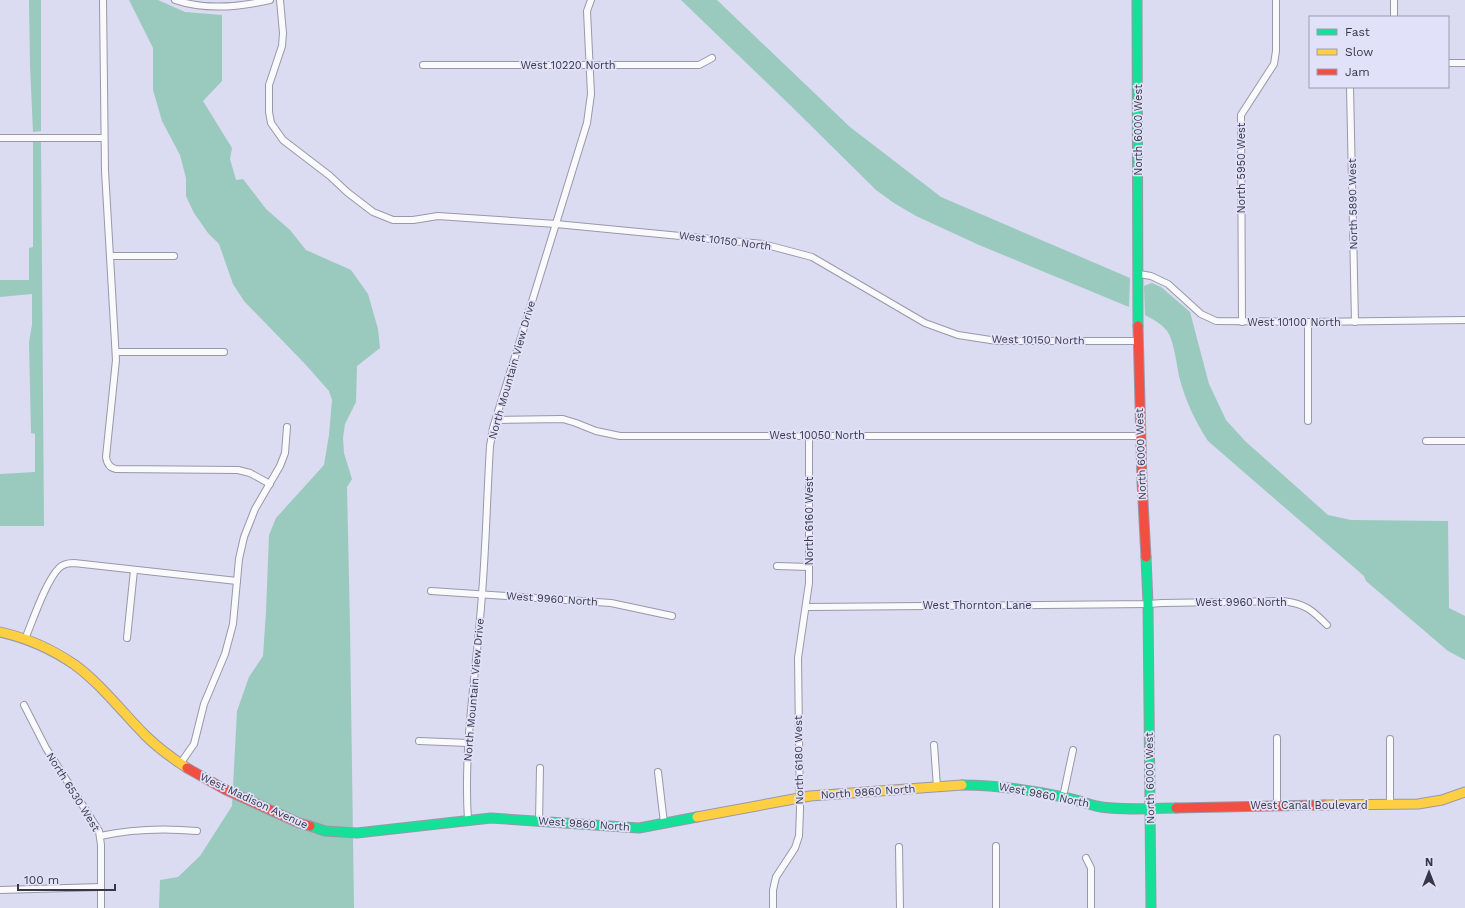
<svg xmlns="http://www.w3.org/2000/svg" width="1465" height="908" font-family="'Work Sans',sans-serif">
	<rect width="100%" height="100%" fill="#dbdbf1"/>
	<g fill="#9ac9be">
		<path d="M29 0H41V131L33 132 30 65Z"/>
		<path d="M129 0H158L185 12 222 15V81L203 101 232 148 230 159 236 180 243 179 266 209 290 230 306 250 351 270 368 294 378 329 380 348 357 366 356 402 345 424 343 438 344 453 352 479 347 487 350 627 354 908H159L160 880 178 877 200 856 232 806 237 711 249 677 263 656 266 612 269 535 276 518 324 465 329 435 332 400 329 391 306 365 244 301 233 284 219 244 208 233 194 213 186 196V178L180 155 162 121 153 90V48Z"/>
		<path d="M681 0H717L850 127 941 197 1130 278 1129 307 979 245 916 216 894 203 876 190 790 105Z"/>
		<path d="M33 140H41L44 526H0V474L35 472V434L31 433 29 342 32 325V294L0 297V280H29V248L33 247Z"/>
		<path d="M1152 283 1161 287 1190 312 1209 384 1226 420 1245 441 1328 515 1351 520 1448 521 1449 608 1465 616V660L1448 651 1366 581 1364 576 1208 441C1195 421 1185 400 1179 376 1177 365 1174 344 1169 334 1164 325 1154 320 1145 315L1144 286Z"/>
	</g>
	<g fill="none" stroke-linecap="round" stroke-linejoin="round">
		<defs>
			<g id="street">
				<path d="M103 0 105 171 116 360 106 457C107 464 110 468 116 469L238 470 250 473 270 484"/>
				<path d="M175 0C204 10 240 7 270 0"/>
				<path d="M280 0 283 33 282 46 269 85V112L271 123 283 140 330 176 347 192 373 212 393 220H413L438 216 556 224 763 244 812 257 925 323 958 335 997 341H1138"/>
				<path d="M1394 0V17"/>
				<path d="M1448 63H1465"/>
				<path d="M423 65H699L712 58"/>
				<path d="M1350 87 1355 322"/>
				<path d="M0 138H104"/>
				<path d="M110 256H174"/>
				<path d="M1139 274 1151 276 1168 284 1201 314 1216 321 1308 322 1465 320"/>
				<path d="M1242 322 1241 115 1274 64 1276 51V0"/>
				<path d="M1308 322V421"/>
				<path d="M116 352H224"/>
				<path d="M497 420 563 419 576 423 596 431 620 436H1140"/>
				<path d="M1426 441H1465"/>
				<path d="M777 566 809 567"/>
				<path d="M431 591 611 603 672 616"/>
				<path d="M807 607 1148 604 1162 603 1283 601C1306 604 1312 610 1327 625"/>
				<path d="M127 638 134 570"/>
				<path d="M25 639C33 620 46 581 59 568 63 564 68 563 74 563L237 581"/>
				<path d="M24 705 46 748 99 831 101 845V908"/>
				<path d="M419 741 468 743"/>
				<path d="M934 745 937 787"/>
				<path d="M180 764 194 744 204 704 225 654 233 624 239 559 244 537 255 509 280 466 285 453 287 427"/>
				<path d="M658 772 664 823"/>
				<path d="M1063 797 1073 750"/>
				<path d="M1277 805V738"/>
				<path d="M1390 805V739"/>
				<path d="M468 820C463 744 477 670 482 594 486 545 487 495 490 446L493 428 587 123 591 94 587 11 591 0"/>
				<path d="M539 821 540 768"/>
				<path d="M100 836C132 829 164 828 197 831"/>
				<path d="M996 846V908"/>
				<path d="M899 847 900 908"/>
				<path d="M1086 858 1091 868V908"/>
				<path d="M0 890 101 887"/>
				<path d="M773 908V890L776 877 795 848 799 836 800 810 798 658 809 583V435"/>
			</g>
			<g id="fast">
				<path d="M1137 0 1138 326"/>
				<path d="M1146 557 1148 604 1151 908"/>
				<path d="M962 785C996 785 1030 790 1063 797 1074 799 1085 803 1096 806 1121 811 1150 808 1176 808"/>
				<path d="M310 826 325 831 357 833 491 818 639 828 697 817"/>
			</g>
			<g id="slow">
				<path d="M0 632C27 638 52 649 75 665 101 684 123 713 146 736 158 748 172 758 187 768"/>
				<path d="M1324 805 1418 804 1442 800 1465 792"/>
				<path d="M697 817 810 796 962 785"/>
			</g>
			<g id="jam">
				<path d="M1138 326 1142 482 1146 557"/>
				<path d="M187 768 226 790 299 823 310 826"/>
				<path d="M1176 808 1324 805"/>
			</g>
		</defs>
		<use href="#street" stroke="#9898a8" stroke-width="8"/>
		<use href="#fast" stroke="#9898a8" stroke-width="11"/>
		<use href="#slow" stroke="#9898a8" stroke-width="11"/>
		<use href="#jam" stroke="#9898a8" stroke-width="11"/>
		<use href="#street" stroke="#fafafd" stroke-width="6"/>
		<use href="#fast" stroke="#16e098" stroke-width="9"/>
		<use href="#slow" stroke="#ffcf43" stroke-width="9"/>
		<use href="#jam" stroke="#f24e42" stroke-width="9"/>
	</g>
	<g text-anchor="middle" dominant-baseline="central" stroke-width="3.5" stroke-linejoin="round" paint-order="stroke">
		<g font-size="11" fill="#373746" stroke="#e1e2f9">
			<text x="568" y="65">West 10220 North</text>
			<text transform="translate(1138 130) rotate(-90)">North 6000 West</text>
			<text transform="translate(1241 168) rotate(-90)">North 5950 West</text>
			<text transform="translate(1353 204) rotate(-91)">North 5890 West</text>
			<text transform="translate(725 241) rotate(7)">West 10150 North</text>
			<text x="1294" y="322">West 10100 North</text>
			<text transform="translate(1038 340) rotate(1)">West 10150 North</text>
			<text transform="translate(512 370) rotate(-74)">North Mountain View Drive</text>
			<text x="817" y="435">West 10050 North</text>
			<text transform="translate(1141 454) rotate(-92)">North 6000 West</text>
			<text transform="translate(809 521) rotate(-90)">North 6160 West</text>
			<text transform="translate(552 599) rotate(4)">West 9960 North</text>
			<text x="1241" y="602">West 9960 North</text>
			<text x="977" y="605">West Thornton Lane</text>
			<text transform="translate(474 690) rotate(-85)">North Mountain View Drive</text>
			<text transform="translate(799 760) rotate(-91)">North 6180 West</text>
			<text transform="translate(1150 778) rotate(-91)">North 6000 West</text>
			<text transform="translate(73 792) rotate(58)">North 6530 West</text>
			<text transform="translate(868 792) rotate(-4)">North 9860 North</text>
			<text transform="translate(1044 795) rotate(11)">West 9860 North</text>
			<text transform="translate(254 801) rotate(25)">West Madison Avenue</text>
			<text x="1309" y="805">West Canal Boulevard</text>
			<text transform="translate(584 824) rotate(4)">West 9860 North</text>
		</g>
	</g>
	<rect x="1309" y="16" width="140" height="72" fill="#e1e2f9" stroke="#9d9eb1"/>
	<rect x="1317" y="29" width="20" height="6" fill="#16e098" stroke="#9d9eb1"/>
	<text x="1345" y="36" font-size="12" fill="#373746">Fast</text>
	<rect x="1317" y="49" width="20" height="6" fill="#ffcf43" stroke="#9d9eb1"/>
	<text x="1345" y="56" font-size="12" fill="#373746">Slow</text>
	<rect x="1317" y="69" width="20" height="6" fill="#f24e42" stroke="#9d9eb1"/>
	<text x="1345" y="76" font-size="12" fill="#373746">Jam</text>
	<g transform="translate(1429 872)" stroke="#e1e2f9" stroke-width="3" paint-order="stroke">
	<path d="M0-3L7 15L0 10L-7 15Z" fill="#373746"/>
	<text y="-6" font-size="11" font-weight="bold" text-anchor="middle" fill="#373746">N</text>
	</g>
	<path d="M18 884v6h97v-6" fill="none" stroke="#373746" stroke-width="2"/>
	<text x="24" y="884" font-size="12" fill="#373746" stroke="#e1e2f9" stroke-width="3" paint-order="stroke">100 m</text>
</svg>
